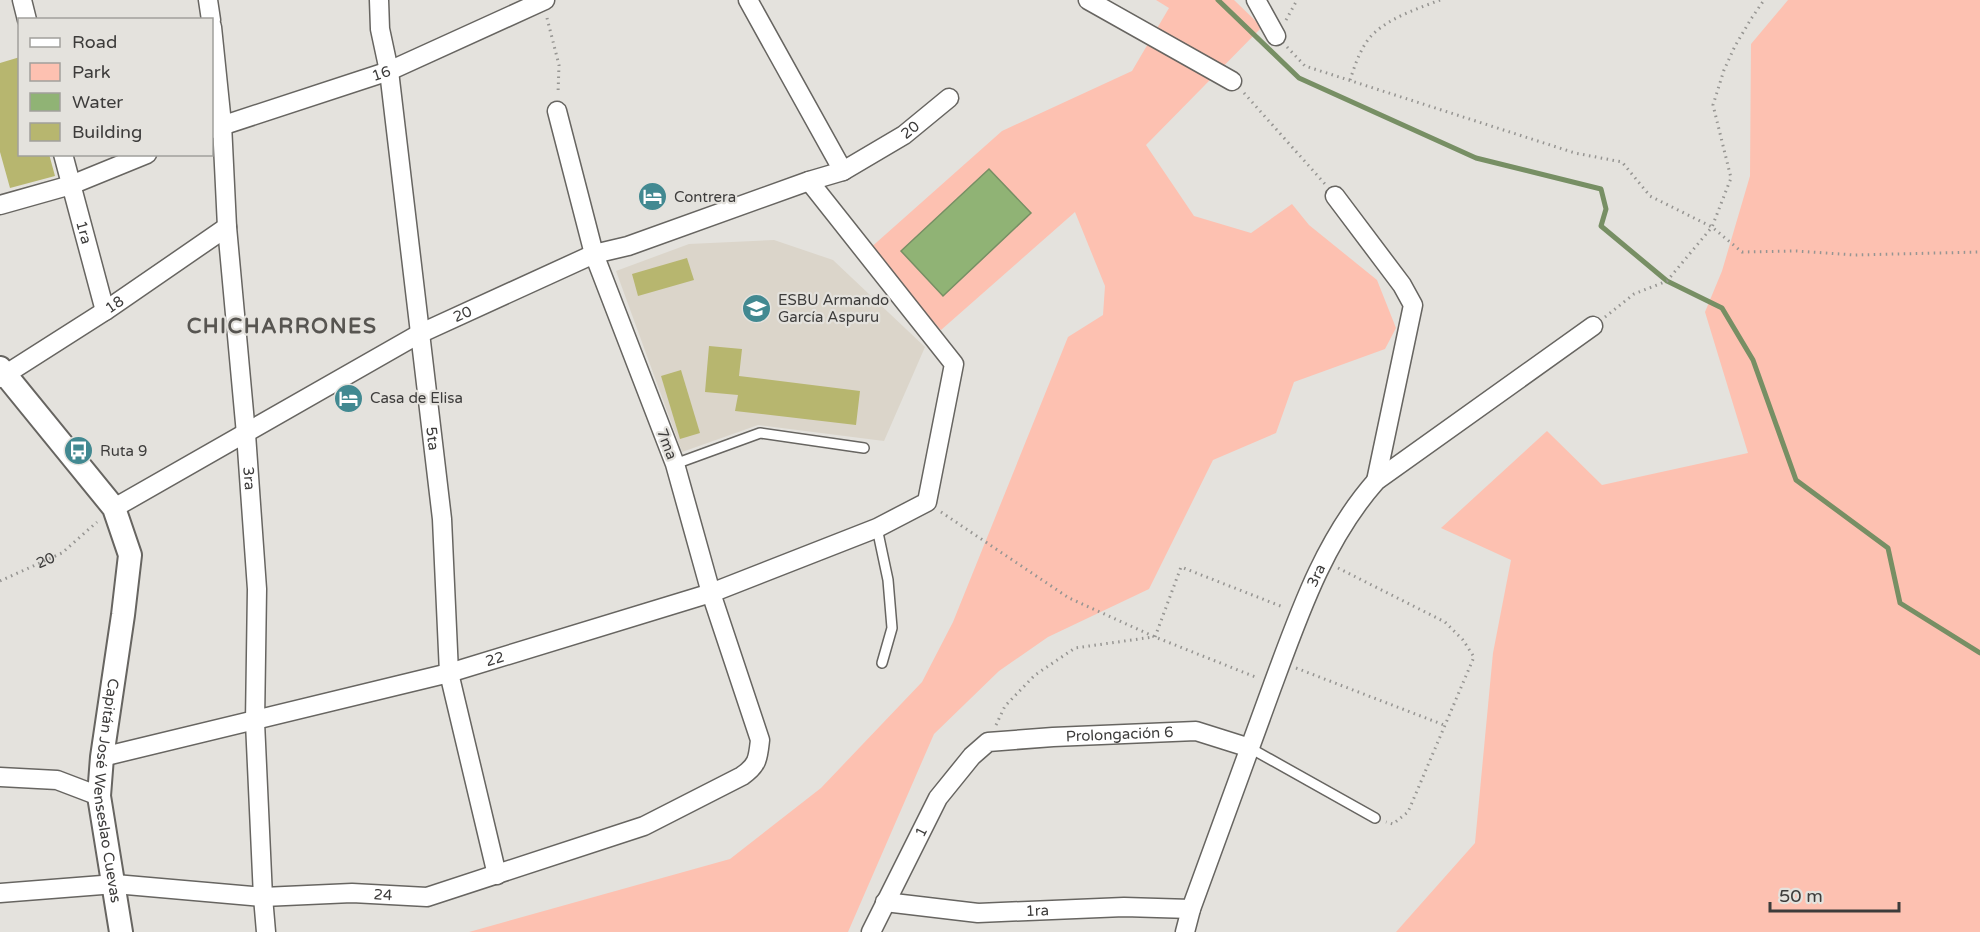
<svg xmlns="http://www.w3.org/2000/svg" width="1980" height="932" font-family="'Varela Round',sans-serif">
	<rect width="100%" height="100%" fill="#e4e2dd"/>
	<path fill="#dbd5ca" d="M774 240 833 260 925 347 884 441 758 425 682 452 616 271 689 244Z"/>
	<g fill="#fdc1b1">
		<path d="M1156 0H1234L1262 27 1146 145 1194 216 1251 233 1292 204 1309 225 1377 280 1396 328 1385 349 1294 382 1276 433 1213 460 1149 589 1048 637 999 671 934 734 848 932H469L730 859 821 788 922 682 953 622 1068 337 1103 315 1105 286 1075 212 941 330 868 250 1002 131 1132 71 1169 8Z"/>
		<path d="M1788 0H1980V932H1396L1475 843 1493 653 1511 560 1441 528 1547 431 1602 485 1748 453 1705 312 1722 271 1750 176 1751 44Z"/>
	</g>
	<path fill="#90b375" stroke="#778f64" stroke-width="1.5" d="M989 169 1031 213 943 296 901 251Z"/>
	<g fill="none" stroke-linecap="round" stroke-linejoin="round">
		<path stroke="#778f64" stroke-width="5" d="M1218 0 1299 78 1476 158 1601 189 1606 209 1601 226 1667 281 1722 308 1753 360 1796 480 1888 548 1900 603 1980 653"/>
	</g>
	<g fill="#b7b66f">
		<path d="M20 57V154H49L55 176 10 188 0 152V63Z"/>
		<path d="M687 258 694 280 638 296 632 274Z"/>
		<path d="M709 346 742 349 739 376 860 391 856 425 735 411 738 395 705 392Z"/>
		<path d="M681 370 700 433 680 439 661 376Z"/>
	</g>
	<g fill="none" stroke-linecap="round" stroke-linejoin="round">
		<defs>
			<g id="service">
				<path d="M675 464 760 433 864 448"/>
				<path d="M877 528 888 580 892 628 882 663"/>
				<path d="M1250 748 1375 818"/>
			</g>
			<g id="minor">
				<path d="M22 0 27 20"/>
				<path d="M208 0 211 20"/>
				<path id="s2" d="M379 0 380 29 389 71 442 519 449 673 497 875"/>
				<path d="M748 0 843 171"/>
				<path d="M1088 0 1232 81"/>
				<path d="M1256 0 1276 36"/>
				<path id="s3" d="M212 27 222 124 227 227 246 434 257 589 255 722 263 897 266 932"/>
				<path id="s4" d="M212 129 389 71 545 0"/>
				<path id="s5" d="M63 154 105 311"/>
				<path d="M1335 196 1402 285 1413 305 1376 481"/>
				<path d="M0 205 71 185 147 154"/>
				<path id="s6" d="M0 378 105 311 227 227"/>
				<path id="s7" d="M114 508 419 334 594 254 628 246 809 181 843 171 904 135 949 98"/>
				<path id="s8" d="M102 757 449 673 711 593 877 528 927 502 954 364 809 181"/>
				<path d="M0 777 57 780 99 796"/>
				<path id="s9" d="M0 893 115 884 263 897 352 893 427 897 644 826 742 776C758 765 758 758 760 740L711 593 675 464 594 254 557 111"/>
				<path id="s10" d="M885 902 978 913 1124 907 1191 909"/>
				<path id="s11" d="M871 932 938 798 972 756 988 742 1053 737 1196 731 1250 748"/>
				<path id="s12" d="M1185 932 1191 909C1218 835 1245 761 1272 687 1299 614 1324 540 1376 481L1593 326"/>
			</g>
			<g id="tertiary">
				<path id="s13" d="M0 368 114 508 130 555 123 615 102 757 99 796 121 932"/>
			</g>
		</defs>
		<use href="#service" stroke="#676561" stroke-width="12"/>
		<use href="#minor" stroke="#676561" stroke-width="21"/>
		<use href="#tertiary" stroke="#676561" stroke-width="26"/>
		<g stroke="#969592" stroke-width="3" stroke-dasharray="1.5 4.5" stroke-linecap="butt">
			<path d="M547 18 559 65 558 94"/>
			<path d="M1286 20 1297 0"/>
			<path d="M1287 47 1305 66 1575 153 1622 162 1650 196 1712 227 1742 252 1796 251 1855 255 1980 252"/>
			<path d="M1350 80C1355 65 1361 46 1373 34 1391 17 1417 9 1440 0"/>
			<path d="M1244 93 1325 184"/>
			<path d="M1605 317 1634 294 1667 281 1712 227 1731 178 1713 105 1724 70 1735 46 1751 19 1764 0"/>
			<path d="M941 512 1069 598 1155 637 1258 678"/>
			<path d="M1338 568 1445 622 1463 640 1474 657 1408 812 1393 824 1386 822"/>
			<path id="s1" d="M0 581 62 553 97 522"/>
			<path d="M1155 637 1181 567 1283 607"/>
			<path d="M1296 668 1444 725"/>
			<path d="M996 725 1005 706 1035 675 1075 648 1153 637"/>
		</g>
		<use href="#service" stroke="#fff" stroke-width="9"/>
		<use href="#minor" stroke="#fff" stroke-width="18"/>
		<use href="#tertiary" stroke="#fff" stroke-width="22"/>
	</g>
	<defs>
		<symbol id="hotel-disc" viewBox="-11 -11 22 22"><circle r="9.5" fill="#428991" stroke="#e4e2dd"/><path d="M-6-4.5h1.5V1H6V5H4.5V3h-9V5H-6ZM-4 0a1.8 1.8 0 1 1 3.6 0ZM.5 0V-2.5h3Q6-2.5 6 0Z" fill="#fff"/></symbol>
		<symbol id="school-disc" viewBox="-11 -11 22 22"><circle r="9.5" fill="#428991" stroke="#e4e2dd"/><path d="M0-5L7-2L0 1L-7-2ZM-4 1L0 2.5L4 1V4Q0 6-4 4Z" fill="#fff"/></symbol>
		<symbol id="bus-disc" viewBox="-11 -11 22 22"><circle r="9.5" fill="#428991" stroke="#e4e2dd"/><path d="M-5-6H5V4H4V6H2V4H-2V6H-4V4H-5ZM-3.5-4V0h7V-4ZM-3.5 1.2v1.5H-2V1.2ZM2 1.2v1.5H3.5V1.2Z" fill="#fff"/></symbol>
	</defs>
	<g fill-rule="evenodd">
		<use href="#hotel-disc" x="636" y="180" width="33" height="33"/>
		<use href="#school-disc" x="740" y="292" width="33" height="33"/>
		<use href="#hotel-disc" x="332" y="382" width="33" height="33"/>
		<use href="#bus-disc" x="62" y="434" width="33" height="33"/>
	</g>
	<g text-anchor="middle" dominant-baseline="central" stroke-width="4.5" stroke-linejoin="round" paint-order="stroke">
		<g font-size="15" fill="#3d3c3b" stroke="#e4e2dd">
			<text stroke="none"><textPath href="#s4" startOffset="178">16</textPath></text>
			<text stroke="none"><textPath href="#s7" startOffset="885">20</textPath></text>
			<text stroke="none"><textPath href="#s5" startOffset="81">1ra</textPath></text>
			<text stroke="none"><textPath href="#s6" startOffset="136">18</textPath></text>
			<text stroke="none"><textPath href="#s7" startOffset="399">20</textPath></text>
			<text stroke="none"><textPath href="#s2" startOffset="442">5ta</textPath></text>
			<text transform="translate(667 444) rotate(69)">7ma</text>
			<text stroke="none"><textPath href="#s3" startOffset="453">3ra</textPath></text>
			<text stroke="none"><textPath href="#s1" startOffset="50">20</textPath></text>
			<text stroke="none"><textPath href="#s12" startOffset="380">3ra</textPath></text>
			<text stroke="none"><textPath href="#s8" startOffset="405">22</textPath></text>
			<text stroke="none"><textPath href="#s11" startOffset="357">Prolongación 6</textPath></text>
			<text stroke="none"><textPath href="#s13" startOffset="468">Capitán José Wenseslao Cuevas</textPath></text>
			<text stroke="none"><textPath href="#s11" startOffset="112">1</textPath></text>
			<text stroke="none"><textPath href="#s9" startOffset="384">24</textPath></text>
			<text stroke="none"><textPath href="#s10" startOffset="153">1ra</textPath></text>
		</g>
		<g font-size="15" fill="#3d3c3b" stroke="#e4e2dd" text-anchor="start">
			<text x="674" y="197">Contrera</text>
			<text x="778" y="300">ESBU Armando<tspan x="778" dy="17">García Aspuru</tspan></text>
			<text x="370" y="398">Casa de Elisa</text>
			<text x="100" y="451">Ruta 9</text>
		</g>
		<g font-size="21" font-weight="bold" letter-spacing="1.5" fill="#575551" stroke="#e4e2dd">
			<text x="282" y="326">CHICHARRONES</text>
		</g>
	</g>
	<rect x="18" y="18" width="195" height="138" fill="#e4e2dd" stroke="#a1a09c" stroke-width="1.5"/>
	<rect x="30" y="38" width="30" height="9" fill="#ffffff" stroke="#a1a09c" stroke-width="1.5"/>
	<text x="72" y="48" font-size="18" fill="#3d3c3b">Road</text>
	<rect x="30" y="63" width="30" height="18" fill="#fdc1b1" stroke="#a1a09c" stroke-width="1.5"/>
	<text x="72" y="78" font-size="18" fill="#3d3c3b">Park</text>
	<rect x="30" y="93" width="30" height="18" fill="#90b375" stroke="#a1a09c" stroke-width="1.5"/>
	<text x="72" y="108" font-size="18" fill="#3d3c3b">Water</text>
	<rect x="30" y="123" width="30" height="18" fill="#b7b66f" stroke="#a1a09c" stroke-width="1.5"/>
	<text x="72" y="138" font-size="18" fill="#3d3c3b">Building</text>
	<path d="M1770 902v9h129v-9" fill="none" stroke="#3d3c3b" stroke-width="3"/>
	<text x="1779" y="902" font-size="18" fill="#3d3c3b" stroke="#e4e2dd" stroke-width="4.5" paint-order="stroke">50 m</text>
</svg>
